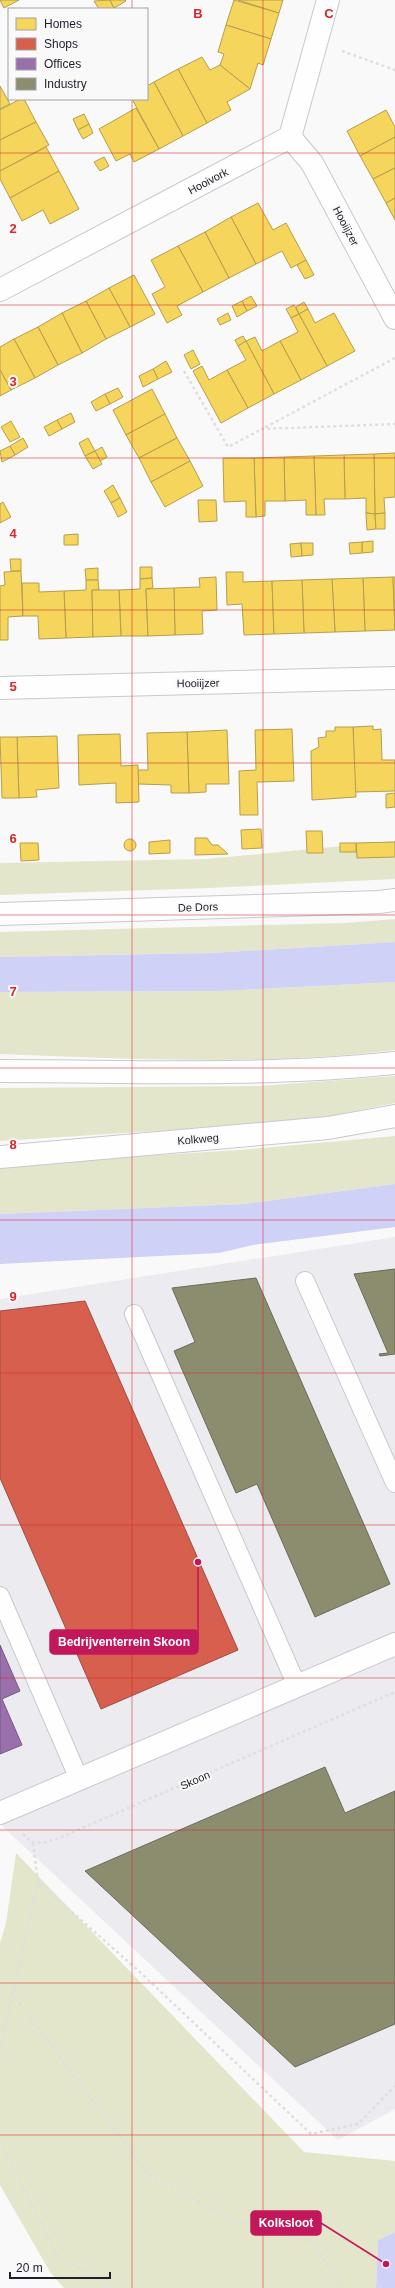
<svg xmlns="http://www.w3.org/2000/svg" width="395" height="2288" font-family="Arial,sans-serif">
	<rect width="100%" height="100%" fill="#f9f9f9"/>
	<path fill="#ebebf0" d="M395 1237V2109L338 2140 0 1824V1299Z"/>
	<g fill="#e4e6cb">
		<path d="M395 841V879L209 888 0 895V863L206 859Z"/>
		<path d="M395 919V942L211 953 0 957V932L345 923Z"/>
		<path d="M395 982V1050C265 1066 131 1059 0 1054V992L221 991Z"/>
		<path d="M395 1076V1103L330 1116 219 1127 0 1141V1088L259 1086Z"/>
		<path d="M395 1136V1184L244 1204 0 1214V1165L239 1150Z"/>
		<path d="M16 1853 304 2152 395 2161V2232L378 2240 376 2288H64L50 2272 0 2185V1943L6 1923Z"/>
	</g>
	<g fill="#cfd1f6">
		<path d="M395 942V982L221 991 0 992V957L211 953Z"/>
		<path d="M395 1184V1227L253 1245 219 1253 0 1264V1214L244 1204Z"/>
		<path d="M395 2232V2288H376L378 2240Z"/>
	</g>
	<g fill="#f6d55c" stroke="#b59e4d">
		<path d="M0 0H19L4 8Z"/>
		<path d="M110 0 114 8 112 9H99L94 1Z"/>
		<path d="M110 0H125L126 1 114 8Z"/>
		<path d="M234 0 279 13 271 39 226 25Z"/>
		<path d="M238 0H283L279 13Z"/>
		<path d="M226 25 271 39 263 65 258 63 250 89 220 65 224 54 218 52Z"/>
		<path d="M202 57 210 70 220 65 250 89 227 102 231 110 207 123 178 69Z"/>
		<path d="M178 69 207 123 183 136 154 82Z"/>
		<path d="M154 82 183 136 159 149 132 99H147V86Z"/>
		<path d="M0 86 10 104 0 109Z"/>
		<path d="M20 99H24L36 122 0 140V110Z"/>
		<path d="M136 108 159 149 134 162 130 154 116 161 99 129Z"/>
		<path d="M386 110 395 127V137L360 156 347 131Z"/>
		<path d="M84 114 89 124 78 130 73 119Z"/>
		<path d="M36 122 49 145 0 171V140Z"/>
		<path d="M89 124 93 133 83 139 78 130Z"/>
		<path d="M395 137V168L373 179 360 156Z"/>
		<path d="M46 147 59 171 10 198 0 179V171Z"/>
		<path d="M104 157 109 166 100 171 94 162Z"/>
		<path d="M395 168V198L386 203 373 179Z"/>
		<path d="M59 171 79 209 50 224 43 210 22 221 10 198Z"/>
		<path d="M395 198V220L386 203Z"/>
		<path d="M258 203 273 230 286 223 306 260 291 268 282 251 256 264 231 217Z"/>
		<path d="M231 217 256 264 229 278 205 232Z"/>
		<path d="M205 232 229 278 203 292 178 246Z"/>
		<path d="M178 246 203 292 177 306 182 315 167 323 152 294 165 287 151 260Z"/>
		<path d="M306 260 314 275 305 279 297 265Z"/>
		<path d="M134 275 155 314 130 327 109 288Z"/>
		<path d="M109 288 130 327 106 339 86 301Z"/>
		<path d="M251 296 257 306 247 311 242 301Z"/>
		<path d="M86 301 106 339 82 353 62 313Z"/>
		<path d="M242 301 247 311 237 317 232 306Z"/>
		<path d="M304 302 308 309 299 314 296 307Z"/>
		<path d="M294 305 299 314 291 318 286 309Z"/>
		<path d="M308 309 315 323 334 313 355 351 327 366 299 314Z"/>
		<path d="M62 313 82 353 58 365 38 327Z"/>
		<path d="M228 313 231 320 220 325 217 319Z"/>
		<path d="M299 314 327 366 301 380 280 341 298 332 291 318Z"/>
		<path d="M38 327 58 365 35 378 14 339Z"/>
		<path d="M243 336 246 341 238 346 235 340Z"/>
		<path d="M255 337 262 351 280 341 301 380 274 394 246 341Z"/>
		<path d="M14 339 35 378 11 390 0 370V347Z"/>
		<path d="M246 341 274 394 248 408 227 370 246 360 238 346Z"/>
		<path d="M193 350 200 364 191 369 184 355Z"/>
		<path d="M166 361 172 372 158 379 153 369Z"/>
		<path d="M202 366 209 380 227 370 248 408 221 423 193 371Z"/>
		<path d="M153 369 158 379 143 387 139 376Z"/>
		<path d="M0 370 11 390 0 396Z"/>
		<path d="M118 388 123 397 110 404 105 394Z"/>
		<path d="M152 389 165 414 126 435 113 410Z"/>
		<path d="M105 394 110 404 96 411 91 402Z"/>
		<path d="M71 413 75 422 62 429 57 420Z"/>
		<path d="M165 414 177 438 139 458 126 435Z"/>
		<path d="M57 420 62 429 49 436 44 427Z"/>
		<path d="M11 421 20 437 10 442 1 427Z"/>
		<path d="M23 438 28 447 15 455 10 446Z"/>
		<path d="M88 438 95 451 85 456 79 443Z"/>
		<path d="M177 438 190 461 151 482 139 458Z"/>
		<path d="M10 446 15 455 2 462 0 451Z"/>
		<path d="M102 447 107 457 100 461 95 451Z"/>
		<path d="M95 451 102 464 93 469 85 456Z"/>
		<path d="M395 453V497L384 498 385 513 375 514 374 454Z"/>
		<path d="M374 454 375 514 366 513V498L345 499 344 455Z"/>
		<path d="M344 455 345 499H324L325 515H316L314 456Z"/>
		<path d="M314 456 316 515H306V500L285 501 284 457Z"/>
		<path d="M284 457 285 501H265V516L256 517 254 458Z"/>
		<path d="M223 458H254L256 517H246V501L224 502Z"/>
		<path d="M190 461 203 486 165 507 151 482Z"/>
		<path d="M113 485 120 498 111 503 104 491Z"/>
		<path d="M120 498 127 512 118 517 111 503Z"/>
		<path d="M198 500H216L217 521 199 522Z"/>
		<path d="M3 502 11 517 0 523V504Z"/>
		<path d="M366 513 375 514 376 529 367 530Z"/>
		<path d="M385 513V529H376L375 514Z"/>
		<path d="M78 534V545H64V535Z"/>
		<path d="M373 541V552L362 553V542Z"/>
		<path d="M362 542V553L350 554 349 543Z"/>
		<path d="M301 543 302 556 291 557 290 544Z"/>
		<path d="M301 543H313V555L302 556Z"/>
		<path d="M10 559H21V571H11Z"/>
		<path d="M140 567H152V578L140 579Z"/>
		<path d="M98 568V580H86L85 569Z"/>
		<path d="M21 571 23 616 8 617V640H0V586L5 585 4 572Z"/>
		<path d="M226 572H243V582L272 581 274 634 244 635 242 604 227 605Z"/>
		<path d="M216 577 217 610 202 611 203 634 175 635 174 588 200 587 199 578Z"/>
		<path d="M393 577 395 630 365 631 363 578Z"/>
		<path d="M393 577H395V630Z"/>
		<path d="M152 578 153 588 146 589 148 636H121L119 590 140 589V579Z"/>
		<path d="M363 578 365 631 335 632 332 579Z"/>
		<path d="M332 579 335 632 304 633 302 580Z"/>
		<path d="M86 580H98L99 590H92L93 637 66 638 64 591 86 590Z"/>
		<path d="M302 580 304 633 274 634 272 581Z"/>
		<path d="M22 583H39V592L64 591 66 638 39 639 38 616H23Z"/>
		<path d="M174 588 175 635 148 636 146 589Z"/>
		<path d="M92 590H119L121 636 93 637Z"/>
		<path d="M373 726V730L381 729 382 760H395V791L355 792 353 727Z"/>
		<path d="M335 727H353L356 797 312 800 311 751 319 747 318 738 326 737V731H335Z"/>
		<path d="M292 729 294 781 257 782 258 815H240L239 771 256 770 255 730Z"/>
		<path d="M227 730 229 784H206V792L189 793 187 732Z"/>
		<path d="M187 732 189 793H171V785L138 784V770H148L147 733Z"/>
		<path d="M120 734 121 766 138 765 139 802 116 803V783L79 785 78 735Z"/>
		<path d="M57 736 59 788 36 790 37 797 19 798 17 737Z"/>
		<path d="M0 737H17L19 798H2Z"/>
		<path d="M395 793V807L386 808V794Z"/>
		<path d="M261 829 262 848 242 849 241 830Z"/>
		<path d="M306 831H322L323 853H307Z"/>
		<path d="M195 838H207L212 845H218L228 854 195 855Z"/>
		<circle cx="130" cy="845" r="6"/>
		<path d="M170 840V853L149 854V842Z"/>
		<path d="M395 842V857L357 858 356 843Z"/>
		<path d="M20 843H38L39 860 21 861Z"/>
		<rect x="340" y="843" width="16" height="9"/>
	</g>
	<path fill="#d6604d" stroke="#9f4c42" d="M85 1301 238 1650 101 1709 0 1478V1311Z"/>
	<path fill="#9970ab" stroke="#745884" d="M0 1645 20 1691 2 1699 22 1745 0 1754Z"/>
	<g fill="#8c8c6e" stroke="#6b6b5a">
		<path d="M395 1269V1354L380 1356 379 1354 388 1353 354 1274Z"/>
		<path d="M256 1278 390 1584 315 1617 257 1484 236 1493 174 1351 195 1342 172 1288Z"/>
		<path d="M325 1767 345 1813 395 1791V2024L295 2067 85 1871Z"/>
	</g>
	<g fill="none" stroke-linecap="round" stroke-linejoin="round">
		<defs>
			<g id="service">
				<path d="M305 1281 395 1483"/>
				<path d="M134 1314 297 1686"/>
				<path d="M0 1596 79 1779"/>
			</g>
			<g id="minor">
				<path d="M290 137 312 163 395 318"/>
				<path d="M0 290 290 137 328 0"/>
				<path d="M0 688 395 678"/>
				<path d="M0 914 379 902 395 900"/>
				<path d="M0 1813 395 1644"/>
			</g>
			<g id="tertiary">
				<path d="M0 1071C132 1071 263 1077 395 1063"/>
				<path d="M0 1157 328 1128 395 1116"/>
			</g>
		</defs>
		<use href="#service" stroke="#c8c9cf" stroke-width="20"/>
		<use href="#minor" stroke="#c8c9cf" stroke-width="24"/>
		<use href="#tertiary" stroke="#c8c9cf" stroke-width="24"/>
		<g stroke="#dfdfdf" stroke-width="2.5" stroke-dasharray="3 3" stroke-linecap="butt">
			<path d="M342 51 395 70"/>
			<path d="M395 358 262 429 395 424"/>
			<path d="M184 371 228 447 262 429"/>
			<path d="M23 1834 33 1843 46 1842 57 1839 395 1692"/>
			<path d="M33 1843 38 1882 141 1973 311 2134 358 2124 395 2086"/>
			<path d="M12 1993 148 2174 234 2221 312 2241 342 2288"/>
			<path d="M0 2050 38 1882"/>
			<path d="M0 2141 57 2255 114 2288"/>
		</g>
		<use href="#service" stroke="#fefefe" stroke-width="18"/>
		<use href="#minor" stroke="#fefefe" stroke-width="22"/>
		<use href="#tertiary" stroke="#fefefe" stroke-width="22"/>
	</g>
	<path fill="none" stroke="#d62828" stroke-width="1" stroke-opacity="0.55" d="M132 0V9M263 0V2288M132 99V2288M0 153H395M0 305H395M0 458H395M0 610H395M0 763H395M0 915H395M0 1068H395M0 1220H395M0 1373H395M0 1525H395M0 1678H395M0 1830H395M0 1983H395M0 2135H395"/>
	<g text-anchor="middle" dominant-baseline="central" stroke-width="4" stroke-linejoin="round" paint-order="stroke">
		<g font-size="11" fill="#1e1f2a" stroke="#f9f9f9">
			<text transform="translate(208 181) rotate(-28)">Hooivork</text>
			<text transform="translate(346 226) rotate(62)">Hooiijzer</text>
			<text transform="translate(198 683) rotate(-1)">Hooiijzer</text>
			<text transform="translate(198 907) rotate(-2)">De Dors</text>
			<text transform="translate(198 1139) rotate(-5)">Kolkweg</text>
			<text transform="translate(195 1780) rotate(-24)">Skoon</text>
		</g>
	</g>
	<g font-size="13" text-anchor="middle" font-weight="bold" fill="#d62828" stroke="#f9f9f9" stroke-width="4" stroke-linejoin="round" paint-order="stroke">
		<text x="198" y="18">B</text>
		<text x="329" y="18">C</text>
		<text x="13" y="233">2</text>
		<text x="13" y="386">3</text>
		<text x="13" y="538">4</text>
		<text x="13" y="691">5</text>
		<text x="13" y="843">6</text>
		<text x="13" y="996">7</text>
		<text x="13" y="1149">8</text>
		<text x="13" y="1301">9</text>
	</g>
	<path fill="none" stroke="#c2185b" stroke-width="1.5" d="M198 1562L198 1642M386 2264L321 2223"/>
	<g fill="#c2185b" stroke="#f9f9f9" stroke-width="1.5">
		<circle cx="198" cy="1562" r="4"/>
		<circle cx="386" cy="2264" r="4"/>
	</g>
	<g fill="#c2185b" stroke="#c2185b" stroke-width="1.5">
		<rect x="50" y="1630" width="148" height="24" rx="4"/>
		<rect x="251" y="2211" width="70" height="24" rx="4"/>
	</g>
	<g font-size="12" text-anchor="middle" font-weight="bold" fill="#fff">
		<text x="124" y="1646">Bedrijventerrein Skoon</text>
		<text x="286" y="2227">Kolksloot</text>
	</g>
	<rect x="8" y="8" width="140" height="92" fill="#f9f9f9" stroke="#a1a2a6"/>
	<rect x="16" y="18" width="20" height="12" fill="#f6d55c" stroke="#a1a2a6"/>
	<text x="44" y="28" font-size="12" fill="#1e1f2a">Homes</text>
	<rect x="16" y="38" width="20" height="12" fill="#d6604d" stroke="#a1a2a6"/>
	<text x="44" y="48" font-size="12" fill="#1e1f2a">Shops</text>
	<rect x="16" y="58" width="20" height="12" fill="#9970ab" stroke="#a1a2a6"/>
	<text x="44" y="68" font-size="12" fill="#1e1f2a">Offices</text>
	<rect x="16" y="78" width="20" height="12" fill="#8c8c6e" stroke="#a1a2a6"/>
	<text x="44" y="88" font-size="12" fill="#1e1f2a">Industry</text>
	<path d="M10 2272v6h100v-6" fill="none" stroke="#1e1f2a" stroke-width="2"/>
	<text x="16" y="2272" font-size="12" fill="#1e1f2a" stroke="#f9f9f9" stroke-width="3" paint-order="stroke">20 m</text>
</svg>
